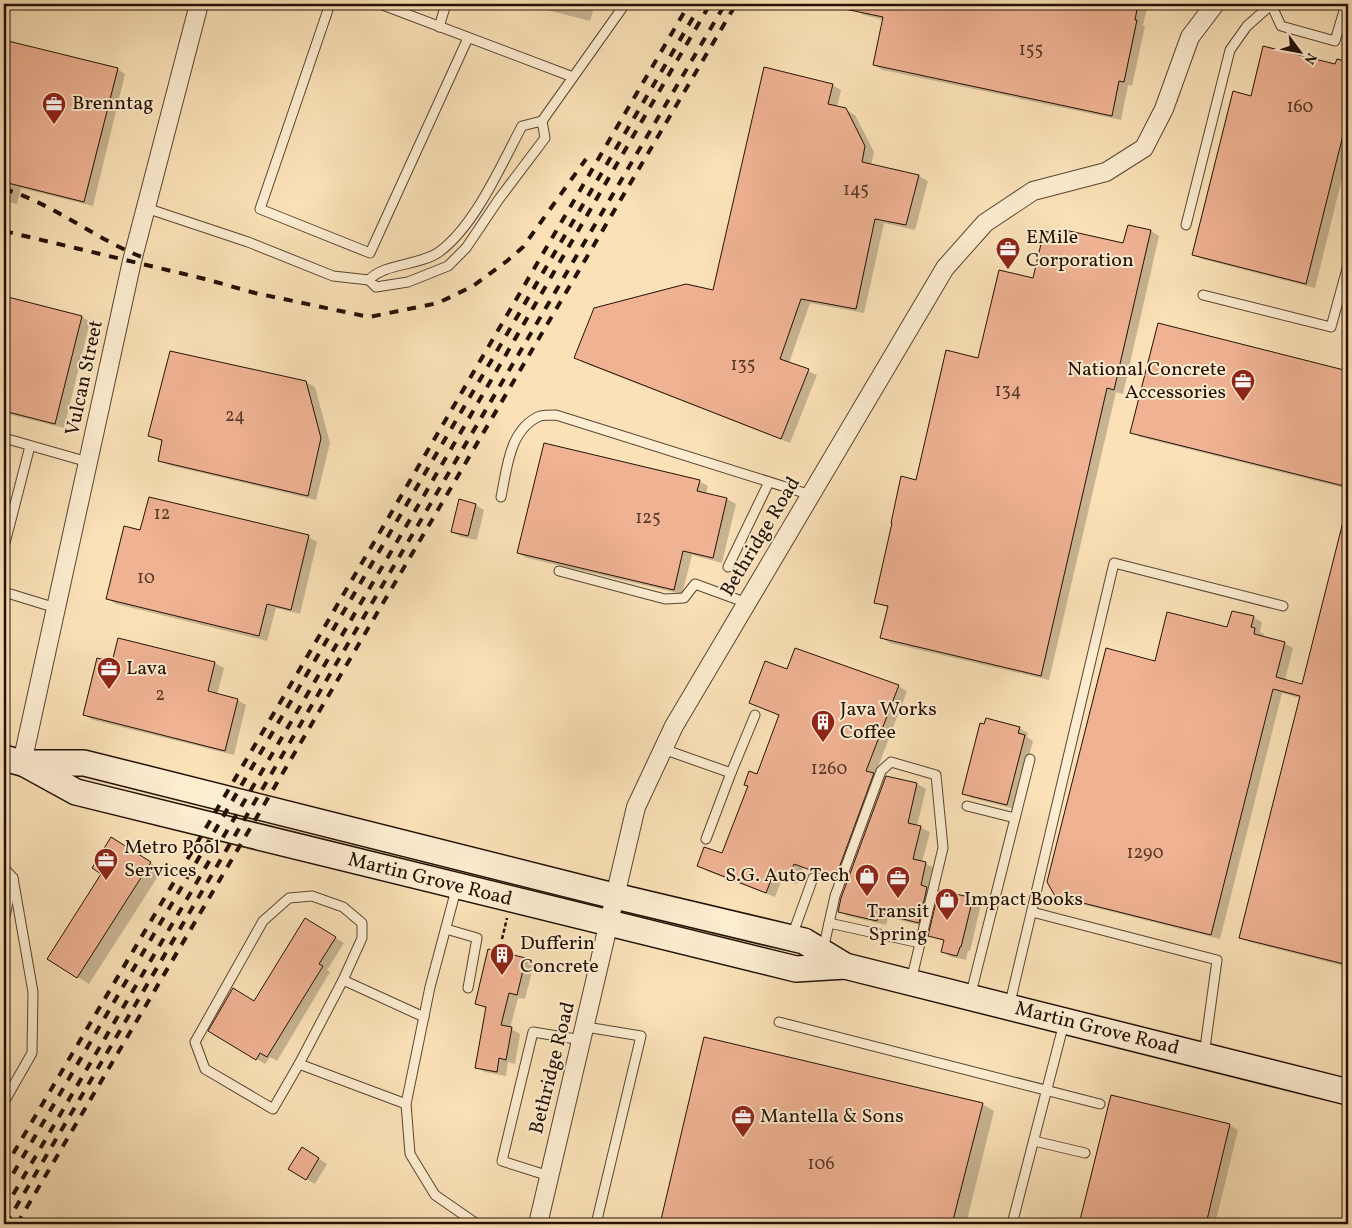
<svg xmlns="http://www.w3.org/2000/svg" width="1352" height="1228" font-family="Vollkorn,serif">
	<rect width="100%" height="100%" fill="#fae1b7"/>
	<filter id="stains"><feTurbulence type="fractalNoise" baseFrequency=".004" numOctaves="4"/><feColorMatrix values="0 0 0 0 .2 0 0 0 0 .09 0 0 0 0 .02 0 0 0 .5 -.17"/></filter>
	<radialGradient id="worn" r=".72"><stop offset=".6" stop-color="#630" stop-opacity="0"/><stop offset="1" stop-color="#630" stop-opacity=".3"/></radialGradient>
	<g fill="#0003">
		<path d="M524 4H595L590 21Z"/>
		<path d="M856 4H1148L1143 25 1145 26 1132 86 1128 85 1121 120 883 70 874 65 884 20 864 15 855 10Z"/>
		<path d="M4 41 117 69 125 74 93 206 21 188 17 204 4 201Z"/>
		<path d="M1338 61 1348 63V154L1315 288 1202 259 1193 254 1252 97 1336 65Z"/>
		<path d="M832 85 841 90 837 107 846 110 855 115 874 152 871 165 919 176 928 181 915 230 884 223 864 313 810 303 789 363 817 375 790 443 584 363 575 358 714 292Z"/>
		<path d="M1151 231 1159 236 1123 394 1116 392 1049 680 890 643 882 638 888 608 875 602 917 481 979 359 1034 280 1058 235 1124 244Z"/>
		<path d="M4 297 82 317 90 322 64 428 4 413Z"/>
		<path d="M1158 325 1348 373V489L1140 437 1132 432Z"/>
		<path d="M306 382 315 387 330 443 316 500 168 465 160 460 163 442 150 435Z"/>
		<path d="M699 481 708 486 706 494 727 499 736 504 722 563 692 555 682 594 527 558 518 553Z"/>
		<path d="M475 505 484 510 477 540 461 537 452 532Z"/>
		<path d="M1344 522 1348 523V967L1249 942 1240 937 1300 698 1282 693 1220 939 1065 900 1056 895 1156 662 1253 617 1262 622 1260 632 1264 634 1263 638 1284 643 1293 648 1285 680 1303 685Z"/>
		<path d="M141 531 308 537 317 542 300 614 276 608 267 641 116 604 108 599Z"/>
		<path d="M119 639 215 663 224 668 217 695 237 700 246 705 234 755 93 720 84 715 112 664Z"/>
		<path d="M788 670 898 686 907 691 875 775 844 883 803 867 797 884 782 879 775 897 707 871 698 866 723 855 749 787 745 785 757 776 780 716 751 703Z"/>
		<path d="M1019 728 1028 733 1027 737 1033 741 1015 809 972 798 963 793Z"/>
		<path d="M887 777 917 784 926 789 917 826 930 832 922 862 935 868 927 927 888 917 886 925 848 916 839 911Z"/>
		<path d="M123 846 162 870 89 984 78 977 103 874Z"/>
		<path d="M973 899 981 904 970 951H968L966 960 951 957 942 952 945 942 930 935Z"/>
		<path d="M305 919 344 943 327 970 330 972 277 1061 270 1057 265 1064 210 1031 254 1002Z"/>
		<path d="M525 959 534 964 525 999 518 998 510 1028 520 1034 515 1064 508 1062 506 1076 485 1072 476 1067 487 1009 476 1004Z"/>
		<path d="M705 1038 982 1104 994 1111 966 1224H661Z"/>
		<path d="M1112 1097 1229 1125 1238 1130 1215 1224H1081Z"/>
		<path d="M302 1148 327 1164 315 1184 290 1169Z"/>
	</g>
	<g fill="#efb293" stroke="#241105">
		<path d="M846 4H1138L1135 20H1137L1124 82 1119 81 1112 116 873 65 883 17 845 9Z"/>
		<path d="M4 40 118 68 84 202 4 182Z"/>
		<path d="M1263 46 1335 64 1337 59 1348 62V115L1306 284 1192 255 1233 91 1251 96Z"/>
		<path d="M764 67 833 84 828 104 846 108 865 146 862 162 919 175 906 225 875 219 856 309 801 299 780 359 809 369 781 439 574 358 594 308 686 284 713 290Z"/>
		<path d="M1128 225 1151 230 1114 390 1107 388 1041 676 880 638 888 606 874 603 892 523H891L901 476 916 480 946 350 978 358 999 270 1033 278 1044 231 1057 234 1065 230 1123 243Z"/>
		<path d="M4 296 82 316 55 424 4 411Z"/>
		<path d="M1158 323 1348 371V487L1130 433Z"/>
		<path d="M170 351 306 381 321 438 308 496 158 461 162 440 148 436Z"/>
		<path d="M544 443 700 480 697 491 727 498 713 558 683 551 674 590 517 553Z"/>
		<path d="M149 497 309 535 291 610 267 604 259 636 106 599 124 526 140 530Z"/>
		<path d="M459 499 476 504 468 536 451 532Z"/>
		<path d="M1344 518H1348V965L1239 938 1300 696 1273 689 1211 935 1055 896 1047 882 1106 648 1155 661 1167 612 1227 627 1232 611 1254 616 1251 627 1255 628 1254 634 1285 642 1276 677 1302 684Z"/>
		<path d="M118 638 215 662 208 691 238 699 225 751 83 715 97 658 112 662Z"/>
		<path d="M795 648 899 685 866 771 874 773 835 879 794 864 788 880 773 875 766 893 697 866 704 847 722 853 748 786 744 785 749 771 757 774 779 715 749 703 765 661 787 669Z"/>
		<path d="M986 718 1020 727 1018 733 1025 735 1007 805 962 794 980 723 984 724Z"/>
		<path d="M886 776 917 783 908 823 921 826 913 859 926 862 921 885 927 887 919 923 879 913 877 921 838 912 841 898Z"/>
		<path d="M111 837 151 862 77 978 47 959 101 874 92 868Z"/>
		<path d="M939 890 973 898 961 947H960L957 956 941 952 944 940 928 936Z"/>
		<path d="M305 918 336 937 319 964 323 966 267 1057 260 1053 256 1060 208 1031 233 988 254 1001Z"/>
		<path d="M488 949 526 958 517 995 509 993 501 1025 512 1027 506 1060 499 1058 497 1072 475 1068 486 1007 475 1004Z"/>
		<path d="M704 1037 983 1103 952 1224H660Z"/>
		<path d="M1111 1095 1230 1124 1206 1224H1079Z"/>
		<path d="M302 1147 319 1158 306 1180 288 1169Z"/>
	</g>
	<g fill="none" stroke-linecap="round" stroke-linejoin="round">
		<defs>
			<g id="service">
				<path d="M330 4 260 209 370 253 468 38"/>
				<path d="M380 4 573 77"/>
				<path d="M1271 4 1281 26 1335 41 1346 4"/>
				<path d="M439 27 446 4"/>
				<path d="M542 121 545 138 499 199 466 248 448 266 408 282 376 287 369 280C384 263 419 266 439 252 475 226 501 165 522 126Z"/>
				<path d="M542 121 625 4"/>
				<path d="M146 208 248 242 333 276 369 280"/>
				<path d="M1186 225 1230 50 1247 26 1272 4"/>
				<path d="M1203 295 1331 327 1348 265"/>
				<path d="M4 438 88 462"/>
				<path d="M501 497C507 469 509 429 540 416 544 415 551 415 556 415L811 495"/>
				<path d="M4 547 30 446"/>
				<path d="M728 567 769 482"/>
				<path d="M559 571 665 599 684 598 695 584 747 603"/>
				<path d="M4 592 56 608"/>
				<path d="M663 749 731 773 706 839"/>
				<path d="M731 773 755 715"/>
				<path d="M967 806 1015 818"/>
				<path d="M4 868 13 878 4 921"/>
				<path d="M457 886 430 987 406 1104 410 1154 435 1195 477 1224"/>
				<path d="M1032 912 1217 960 1204 1055"/>
				<path d="M829 923 920 943"/>
				<path d="M446 929 477 938 468 988"/>
				<path d="M792 936 813 878"/>
				<path d="M823 950 835 896 881 771 891 762 936 775 943 848 911 981"/>
				<path d="M970 997 1030 759"/>
				<path d="M1009 1007 1114 563 1283 606"/>
				<path d="M779 1022 1100 1104"/>
				<path d="M586 1027 641 1036 596 1224"/>
				<path d="M299 1064 273 1109 205 1069 195 1042 263 921 289 898 312 896 343 907 362 923V938L343 980"/>
				<path d="M4 1102 32 1053 33 992 13 878"/>
				<path d="M406 1104 299 1064 343 980 424 1017"/>
				<path d="M1034 1141 1085 1153"/>
				<path d="M549 1176 502 1161 533 1032 582 1040"/>
				<path d="M1012 1224 1064 1023"/>
			</g>
			<g id="minor">
				<path d="M22 763 132 261 199 4"/>
				<path d="M538 1224 636 807 674 726 945 268 985 223 1033 191 1106 172 1144 148 1164 109 1190 37 1215 4"/>
			</g>
			<g id="secondary">
				<path d="M4 758 22 763H84L598 892 804 941 845 966 1348 1092"/>
				<path d="M25 764 76 792 796 969 845 966"/>
			</g>
		</defs>
		<use href="#service" stroke="#5a4532" stroke-width="11"/>
		<use href="#minor" stroke="#5a4532" stroke-width="20"/>
		<use href="#secondary" stroke="#241105" stroke-width="28"/>
		<path stroke="#241105" stroke-width="2.5" stroke-dasharray="4 2.5" stroke-linecap="butt" d="M502 939 507 918"/>
		<use href="#service" stroke="#fcecd0" stroke-width="9"/>
		<use href="#minor" stroke="#fcecd0" stroke-width="18"/>
		<use href="#secondary" stroke="#fcecd0" stroke-width="25"/>
		<g stroke="#241105" stroke-width="4" stroke-dasharray="9 9" stroke-linecap="butt">
			<path d="M4 189C55 204 97 241 147 259"/>
			<path d="M4 231 205 279 255 293 369 317 438 303 473 286 507 261 523 247 586 159"/>
			<path d="M4 1169 284 696 689 4"/>
			<path d="M4 1189 701 4"/>
			<path d="M4 1210 405 528 710 4"/>
			<path d="M6 1224 725 4"/>
			<path d="M17 1224 736 4"/>
		</g>
	</g>
	<defs>
		<symbol id="office-pin" viewBox="-11 -11 22 30"><path d="M0 17L-7.5 6A9.5 9.5 0 1 1 7.5 6Z" fill="#8f2418" stroke="#fcecd0"/><path d="M-6-3h4V-5.5h4V-3h4V5H-6ZM-1-4.5V-3h2v-1.5ZM-6 0V1H6V0Z" fill="#fff"/></symbol>
		<symbol id="building-pin" viewBox="-11 -11 22 30"><path d="M0 17L-7.5 6A9.5 9.5 0 1 1 7.5 6Z" fill="#8f2418" stroke="#fcecd0"/><path d="M-4-6H4V6H1V3H-1V6H-4ZM-2.5-4.3h1.7v1.8h-1.7ZM.8-4.3h1.7v1.8H.8ZM-2.5-1h1.7V.8h-1.7ZM.8-1h1.7V.8H.8Z" fill="#fff"/></symbol>
		<symbol id="shop-pin" viewBox="-11 -11 22 30"><path d="M0 17L-7.5 6A9.5 9.5 0 1 1 7.5 6Z" fill="#8f2418" stroke="#fcecd0"/><path d="M-5-2.5h2.3a2.7 3.5 0 0 1 5.4 0H5L5.5 6h-11ZM-1.5-2.5h3a1.5 2.3 0 0 0-3 0Z" fill="#fff"/></symbol>
	</defs>
	<g fill-rule="evenodd">
		<use href="#office-pin" x="40" y="90" width="28" height="38"/>
		<use href="#office-pin" x="994" y="235" width="28" height="38"/>
		<use href="#office-pin" x="1229" y="367" width="28" height="38"/>
		<use href="#office-pin" x="95" y="655" width="28" height="38"/>
		<use href="#building-pin" x="809" y="708" width="28" height="38"/>
		<use href="#office-pin" x="92" y="846" width="28" height="38"/>
		<use href="#shop-pin" x="853" y="862" width="28" height="38"/>
		<use href="#office-pin" x="884" y="864" width="28" height="38"/>
		<use href="#shop-pin" x="933" y="886" width="28" height="38"/>
		<use href="#building-pin" x="488" y="941" width="28" height="38"/>
		<use href="#office-pin" x="729" y="1103" width="28" height="38"/>
	</g>
	<g text-anchor="middle" dominant-baseline="central" stroke-width="4" stroke-linejoin="round" paint-order="stroke">
		<g font-size="18" fill="#573928">
			<text x="1031" y="50">155</text>
			<text x="1300" y="107">160</text>
			<text x="856" y="190">145</text>
			<text x="743" y="365">135</text>
			<text x="1008" y="391">134</text>
			<text x="235" y="416">24</text>
			<text x="162" y="514">12</text>
			<text x="648" y="518">125</text>
			<text x="146" y="578">10</text>
			<text x="160" y="695">2</text>
			<text x="829" y="769">1260</text>
			<text x="1145" y="853">1290</text>
			<text x="821" y="1164">106</text>
		</g>
		<g font-size="20" fill="#241105" stroke="#fcecd0" text-anchor="start">
			<text x="72" y="104">Brenntag</text>
			<text x="1026" y="238">EMile<tspan x="1026" dy="23">Corporation</tspan></text>
			<text x="1226" y="370" text-anchor="end">National Concrete<tspan x="1226" dy="23">Accessories</tspan></text>
			<text x="126" y="669">Lava</text>
			<text x="840" y="710">Java Works<tspan x="840" dy="23">Coffee</tspan></text>
			<text x="124" y="848">Metro Pool<tspan x="124" dy="23">Services</tspan></text>
			<text x="850" y="876" text-anchor="end">S.G. Auto Tech</text>
			<text x="964" y="900">Impact Books</text>
			<text x="898" y="912" text-anchor="middle">Transit<tspan x="898" dy="23">Spring</tspan></text>
			<text x="520" y="944">Dufferin<tspan x="520" dy="23">Concrete</tspan></text>
			<text x="760" y="1117">Mantella &amp; Sons</text>
		</g>
		<g font-size="20" fill="#241105" stroke="#fcecd0">
			<text transform="translate(85 378) rotate(-78)">Vulcan Street</text>
			<text transform="translate(761 537) rotate(-59)">Bethridge Road</text>
			<text transform="translate(430 880) rotate(14)">Martin Grove Road</text>
			<text transform="translate(1097 1029) rotate(14)">Martin Grove Road</text>
			<text transform="translate(553 1068) rotate(-76)">Bethridge Road</text>
		</g>
	</g>
	<rect width="1352" height="1228" fill="none" stroke="#fae1b7" stroke-width="20"/>
	<rect x="5" y="5" width="1342" height="1218" fill="none" stroke="#241105" stroke-width="2.5"/>
	<rect x="10" y="10" width="1332" height="1208" fill="none" stroke="#241105"/>
	<g transform="translate(1300 52) rotate(122)" stroke="#fcecd0" stroke-width="4" paint-order="stroke">
	<path d="M0-4L9 19L0 12L-9 19Z" fill="#241105"/>
	<text y="-8" font-size="14" font-weight="bold" text-anchor="middle" fill="#241105">N</text>
	</g>
	<rect width="100%" height="100%" filter="url(#stains)"/>
	<rect width="100%" height="100%" fill="url(#worn)"/>
</svg>
